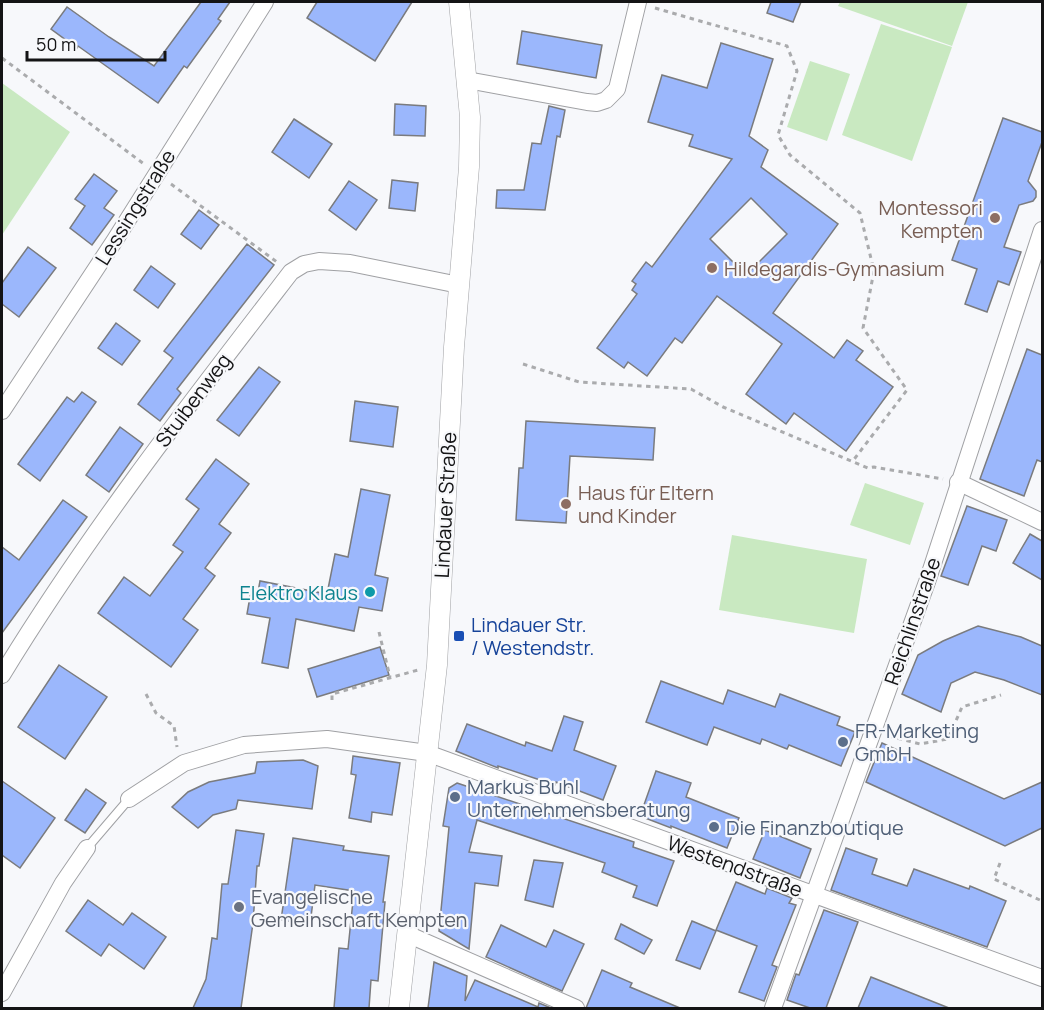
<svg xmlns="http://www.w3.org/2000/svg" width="1044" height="1010" font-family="Manrope,sans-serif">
	<rect width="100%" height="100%" fill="#f7f8fb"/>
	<g fill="#c9e9c1">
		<path d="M840 2H968L952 46 838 6Z"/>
		<path d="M881 24 952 47 912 161 842 135Z"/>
		<path d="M810 61 850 74 827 141 787 127Z"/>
		<path d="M2 83 70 132 2 235Z"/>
		<path d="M865 483 924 503 910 545 850 525Z"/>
		<path d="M732 535 867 559 854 633 719 610Z"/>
	</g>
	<g fill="#9bb7fc" stroke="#7a7b7e" stroke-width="1.5" fill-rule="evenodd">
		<path d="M201 2H230L218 19 221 21 187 68 184 66 158 103 78 46 77 48 51 29 67 7 109 37 154 66Z"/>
		<path d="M317 2H412L375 61 307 18Z"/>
		<path d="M771 2H801L793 22 767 13Z"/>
		<path d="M522 31 602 45 596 78 517 64Z"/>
		<path d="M721 43 773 59 749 136 768 150 761 167 838 224 773 313 834 358 847 340 863 351 856 360 893 387 846 451 794 413 786 424 746 394 782 344 717 296 682 343 675 338 647 376 628 362 624 368 597 348 637 294 632 290 636 284 632 281 646 262 652 267 732 159 689 146 693 135 648 122 662 75 707 88ZM751 198 787 234 746 275 710 239Z"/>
		<path d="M395 104 426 106 425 136 394 135Z"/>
		<path d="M549 106 565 110 560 137 557 136 545 210 496 208 497 190H524L532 143 541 144Z"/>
		<path d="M1003 118 1042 132V142L1028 181 1036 191V197L1033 201 1019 205 1004 247 1021 252 1009 285 998 281 987 312 965 304 977 269 952 260Z"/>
		<path d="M294 119 332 144 309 178 272 152Z"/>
		<path d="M94 174 117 191 104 208 114 215 92 245 70 228 85 206 75 199Z"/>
		<path d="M392 180 418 183 415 211 389 208Z"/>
		<path d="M349 181 377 200 356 230 329 210Z"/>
		<path d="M199 210 219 225 201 249 181 234Z"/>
		<path d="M247 244 274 265 177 389 181 393 160 421 138 404 173 358 164 351Z"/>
		<path d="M28 247 56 268 19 317 2 304V283Z"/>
		<path d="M151 266 175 284 158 308 134 290Z"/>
		<path d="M116 323 140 341 122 365 98 348Z"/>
		<path d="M1027 349 1042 355V462L1037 460 1024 496 980 479Z"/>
		<path d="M259 367 280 382 239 436 217 420Z"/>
		<path d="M82 392 96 402 40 481 18 464 67 397 74 402Z"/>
		<path d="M355 401 398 407 393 447 350 441Z"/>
		<path d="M526 421 655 428 653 460 570 456 566 523 516 520 519 468H523Z"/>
		<path d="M120 427 143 444 109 492 86 475Z"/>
		<path d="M216 459 249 484 219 524 231 533 205 568 215 576 183 619 198 630 171 667 98 613 124 577 150 596 183 552 173 545 199 509 186 499Z"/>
		<path d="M361 489 390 495 375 575 388 578 382 611 359 607 354 631 296 619 288 668 262 663 270 618 247 614 251 591 258 592 260 581 327 594 335 554 348 557Z"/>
		<path d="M63 500 87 517 2 633V547L19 560Z"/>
		<path d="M967 506 1007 520 996 551 982 546 968 585 941 576Z"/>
		<path d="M1030 534 1042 541V580L1013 563Z"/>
		<path d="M978 626 1021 637 1042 646V695L1004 680 975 672 951 683 941 712 902 694 918 655 943 641Z"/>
		<path d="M380 647 389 675 317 697 308 669Z"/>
		<path d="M59 665 107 697 65 759 18 727Z"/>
		<path d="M661 681 723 704 728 690 775 707 780 694 840 717 837 725 855 732 841 766 789 745 787 749 762 739 760 744 714 727 707 745 646 722Z"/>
		<path d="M564 716 583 722 574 750 616 766 603 800 556 782 555 785 498 766V768L456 751 467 724 525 746 526 742 552 751Z"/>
		<path d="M882 743 1004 799 1042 782V828L1005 846 866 782Z"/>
		<path d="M353 756 400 763 392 815 372 812 371 822 349 818 356 775 351 774Z"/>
		<path d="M303 760 318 766 312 809 238 800 236 809 213 815 198 828 172 807 188 792 209 782 255 773 257 762Z"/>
		<path d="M656 771 691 783 686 797 739 818 727 848 671 826V828L640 816Z"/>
		<path d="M2 781 55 818 20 868 2 855Z"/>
		<path d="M457 783 634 842 633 847 674 861 657 906 633 897 637 886 602 872 605 863 477 820 469 852 502 856 498 886 475 883 469 949 439 931 449 827 443 826 449 788Z"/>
		<path d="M86 789 106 803 85 833 65 820Z"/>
		<path d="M236 830 264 834 259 866H257L253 923 241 1008H193L206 979 212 938 217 939 222 884H228Z"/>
		<path d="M765 830 811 849 800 878 753 859Z"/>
		<path d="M293 838 344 846 343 850 389 856 383 902H385L378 981 371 980 369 1008H334L339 948 348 949 354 891 315 885 310 925 281 920Z"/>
		<path d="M846 848 877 859 872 874 907 886 914 869 969 889 970 886 1006 901 987 947 831 890Z"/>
		<path d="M534 860 563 863 553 907 525 900Z"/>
		<path d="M736 882 765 894 767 888 792 898 789 903 796 905 772 965 777 967 764 1001 739 992 757 946 716 930Z"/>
		<path d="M88 900 123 925 132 913 166 937 144 969 109 944 101 956 66 931Z"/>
		<path d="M824 910 858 922 826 1008H810L787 1000 796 974 799 975Z"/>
		<path d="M692 921 716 931 700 969 676 960Z"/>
		<path d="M621 924 652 940 644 954 615 939Z"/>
		<path d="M501 925 546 947 554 930 584 944 562 991 486 957Z"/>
		<path d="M434 962 467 976 465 1001 475 980 538 1007 539 1003 551 1008H428Z"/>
		<path d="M602 970 632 983 630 987 680 1008H586Z"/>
		<path d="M871 977 949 1008H858Z"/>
	</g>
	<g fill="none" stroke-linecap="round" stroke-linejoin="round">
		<defs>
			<path id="service" d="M87 848 129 799"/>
			<g id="minor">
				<path d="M467 80 587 102 597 103 606 100 617 89 638 2"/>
				<path d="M2 411 115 240 265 2"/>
				<path d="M958 482 1042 522"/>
				<path d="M2 675C88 534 190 403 291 272L304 264 319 261 350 263 459 285"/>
				<path d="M129 799 184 763 244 745 327 739 427 753 1042 978"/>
				<path d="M407 934 576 1008"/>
				<path d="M2 993 63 883 87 848"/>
				<path d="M773 1008 927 582 1042 230"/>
			</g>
			<path id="tertiary" d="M399 1008 437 665 454 347 469 167 470 117 459 2"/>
		</defs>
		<use href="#service" stroke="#a0a1a4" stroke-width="10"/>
		<use href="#minor" stroke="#a0a1a4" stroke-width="18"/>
		<use href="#tertiary" stroke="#a0a1a4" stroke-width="21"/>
		<g stroke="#aaabad" stroke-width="3" stroke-dasharray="4.5 4.5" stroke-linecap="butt">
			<path d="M655 8 787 46 797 71 778 135 790 155 860 213 874 271 863 328 907 390 852 462"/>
			<path d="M2 58 144 164"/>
			<path d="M171 184 277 262"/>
			<path d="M523 364 579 382 691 389 723 407 868 468 874 467 943 479"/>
			<path d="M379 632 390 677"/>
			<path d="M146 694 156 713 174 726 177 747"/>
			<path d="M332 700V694L418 670"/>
			<path d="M889 736 920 744 948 739 962 707 1001 695"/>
			<path d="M1000 863 994 879 1042 901"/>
		</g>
		<use href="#service" stroke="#fff" stroke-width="8"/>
		<use href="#minor" stroke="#fff" stroke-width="16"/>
		<use href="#tertiary" stroke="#fff" stroke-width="20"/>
	</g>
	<g fill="#8d6e63" stroke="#f7f8fb" stroke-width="2">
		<circle cx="995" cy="218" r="6"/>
		<circle cx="712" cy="268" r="6"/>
		<circle cx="566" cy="504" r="6"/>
	</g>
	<circle fill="#0f9aa8" stroke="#f7f8fb" stroke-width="2" cx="370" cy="592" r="6"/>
	<rect fill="#1a4fb4" stroke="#f7f8fb" stroke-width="2" x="453" y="630" width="12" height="12" rx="3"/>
	<g fill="#5c6f8a" stroke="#f7f8fb" stroke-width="2">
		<circle cx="843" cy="742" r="6"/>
		<circle cx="455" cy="797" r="6"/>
		<circle cx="714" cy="827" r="6"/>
	</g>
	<circle fill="#6b7280" stroke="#f7f8fb" stroke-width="2" cx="239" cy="907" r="6"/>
	<g text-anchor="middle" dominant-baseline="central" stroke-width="4.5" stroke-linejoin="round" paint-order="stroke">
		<g font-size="20" fill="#141415" stroke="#f7f8fb">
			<text transform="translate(135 207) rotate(-58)">Lessingstraße</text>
			<text transform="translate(193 400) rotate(-53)">Stuibenweg</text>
			<text transform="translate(445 505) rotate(-87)">Lindauer Straße</text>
			<text transform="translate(912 621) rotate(-71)">Reichlinstraße</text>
			<text transform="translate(735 866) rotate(20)">Westendstraße</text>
		</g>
		<g font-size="20" fill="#785e54" stroke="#f7f8fb" text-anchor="start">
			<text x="983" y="207" text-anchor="end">Montessori<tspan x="983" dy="23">Kempten</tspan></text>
			<text x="724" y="268">Hildegardis-Gymnasium</text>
			<text x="578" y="492">Haus für Eltern<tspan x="578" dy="23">und Kinder</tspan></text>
		</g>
		<g font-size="20" fill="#0d838f" stroke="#f7f8fb" text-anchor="end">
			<text x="358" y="592">Elektro Klaus</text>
		</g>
		<g font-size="20" fill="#164399" stroke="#f7f8fb" text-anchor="start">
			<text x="471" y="624">Lindauer Str.<tspan x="471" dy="23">/ Westendstr.</tspan></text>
		</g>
		<g font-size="20" fill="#4e5e75" stroke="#f7f8fb" text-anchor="start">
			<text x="855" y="730">FR-Marketing<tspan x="855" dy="23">GmbH</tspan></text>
			<text x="467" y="786">Markus Buhl<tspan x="467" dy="23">Unternehmensberatung</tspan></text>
			<text x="726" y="827">Die Finanzboutique</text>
		</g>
		<g font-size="20" fill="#5b616d" stroke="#f7f8fb" text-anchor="start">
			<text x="251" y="896">Evangelische<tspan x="251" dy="23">Gemeinschaft Kempten</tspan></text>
		</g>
	</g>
	<rect width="1044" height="1010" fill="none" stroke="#141415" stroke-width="6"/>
	<path d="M27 51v9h138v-9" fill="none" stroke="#141415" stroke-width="3"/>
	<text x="36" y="51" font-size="18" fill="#141415" stroke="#f7f8fb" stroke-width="4.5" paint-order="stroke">50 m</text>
</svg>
